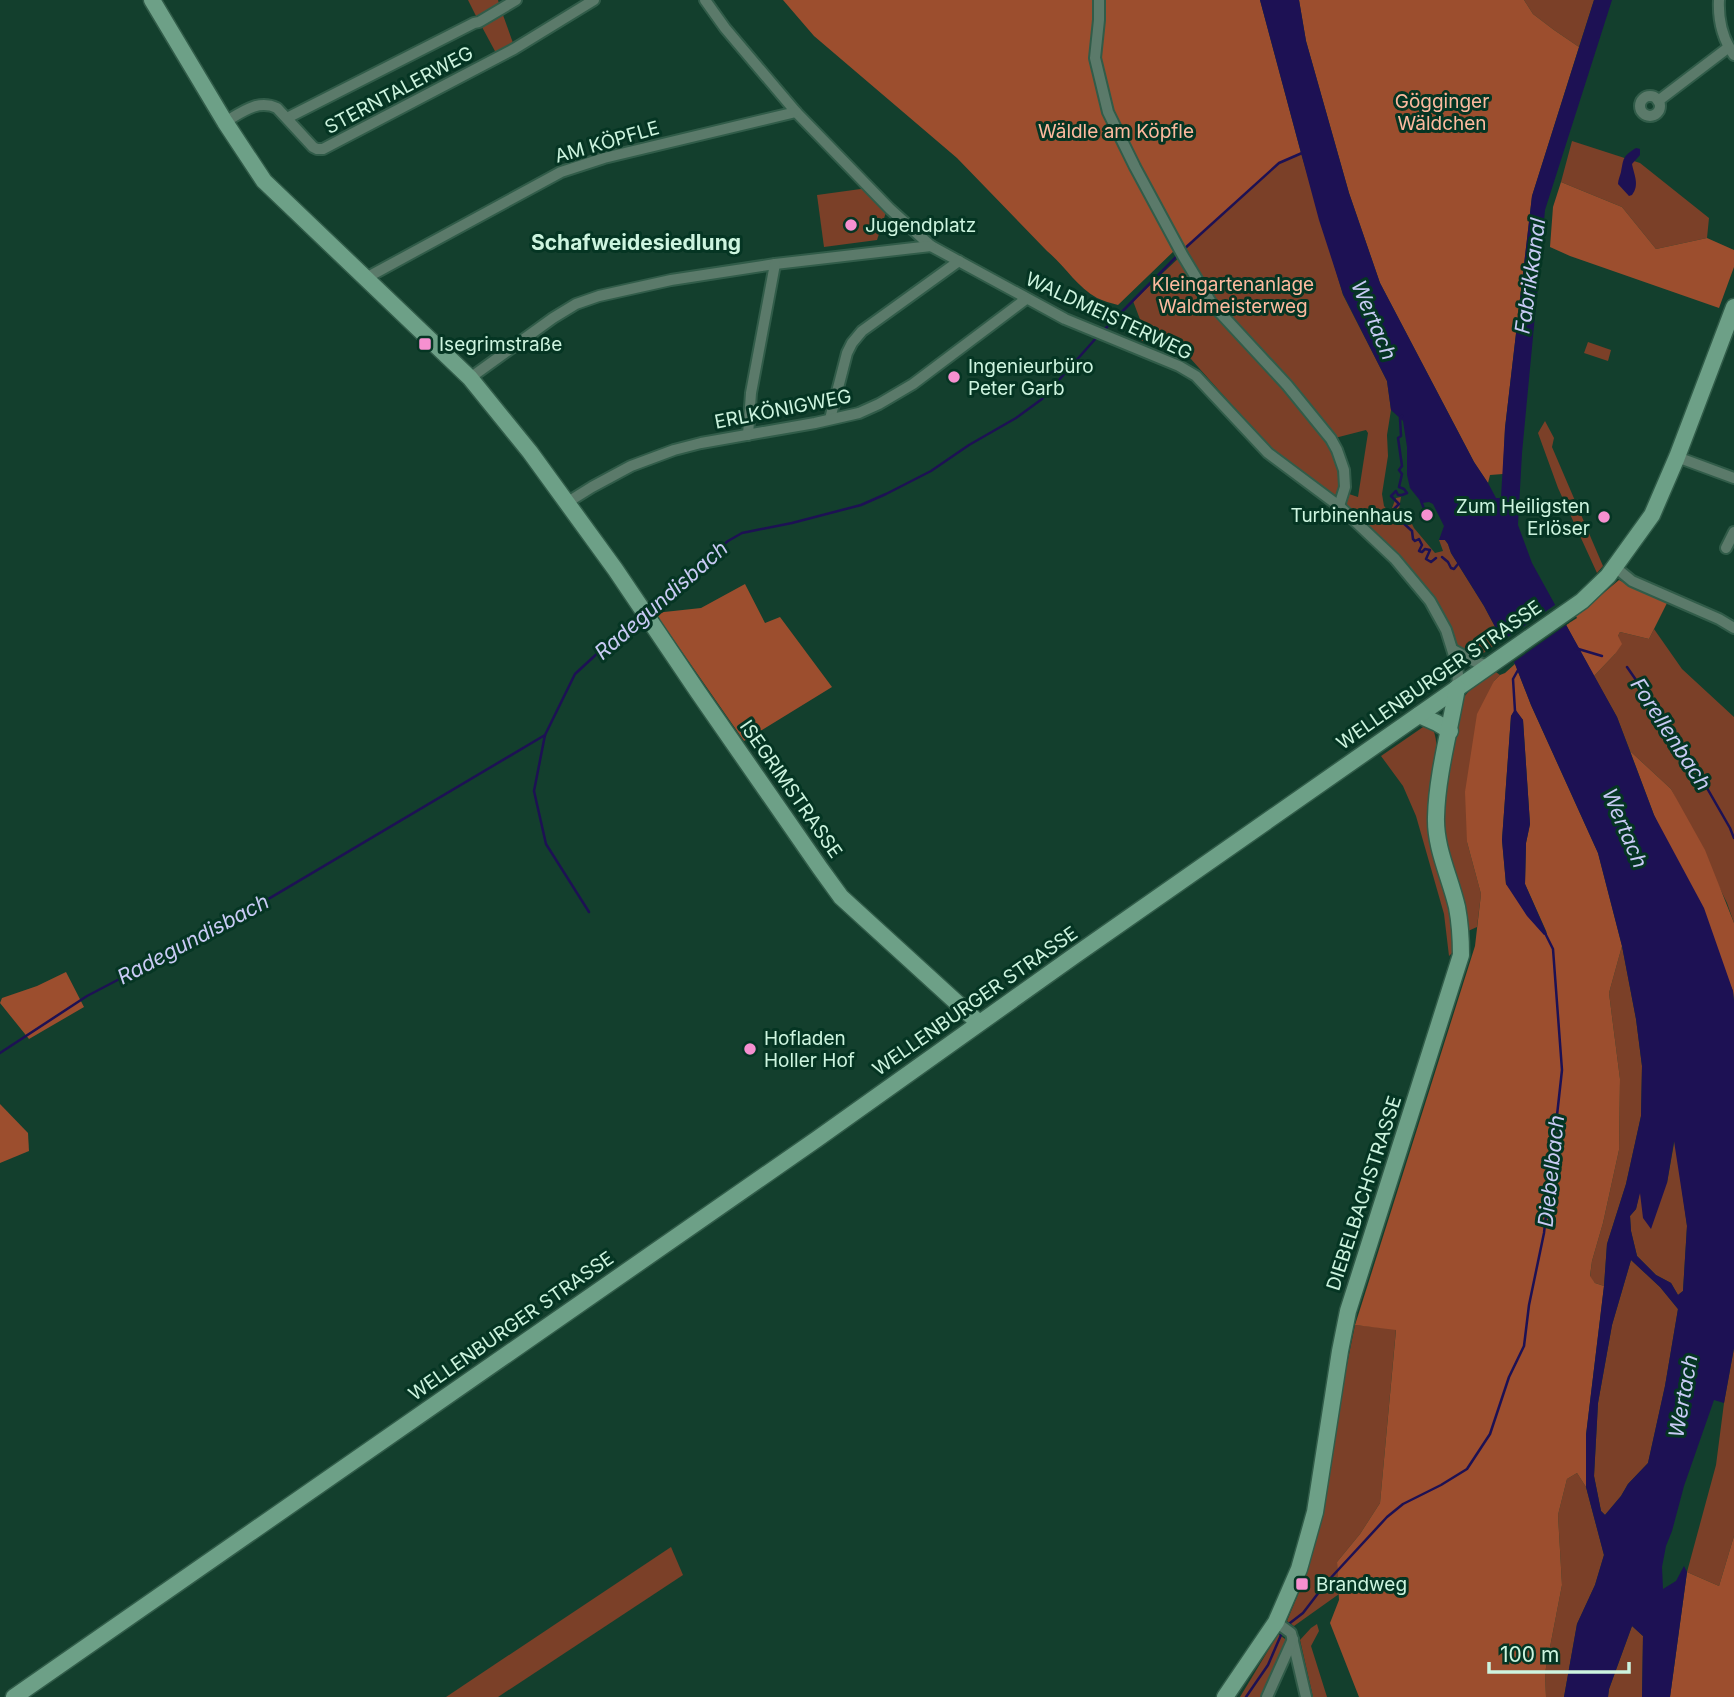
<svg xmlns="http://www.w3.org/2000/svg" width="1734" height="1697" font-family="Inter,sans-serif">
	<rect width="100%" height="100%" fill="#133f2d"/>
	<g fill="#7b4028">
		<path d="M468 0H498L500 7 478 20Z"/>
		<path d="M1524 0H1594L1579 47 1554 30 1533 14Z"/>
		<path d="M503 15 513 43 496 53 482 27Z"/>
		<path d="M1572 141 1640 163 1709 218 1707 238 1656 249 1622 207 1561 182Z"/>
		<path d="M1301 153 1343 295 1387 381 1391 410 1387 435 1388 456 1382 494 1384 506 1390 513 1396 498 1401 497 1399 509 1406 512 1414 528 1435 553 1443 551 1439 540H1445L1448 544 1451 553 1484 606 1502 640 1475 659 1458 649 1450 628 1398 557 1345 504 1349 494 1358 497 1368 433 1366 430 1331 439 1342 479 1334 499 1272 450 1191 359 1132 337 1141 322 1133 301 1182 255 1188 246 1281 160Z"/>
		<path d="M868 188 887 209 877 240 824 247 817 195Z"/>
		<path d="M1588 342 1611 350 1608 361 1584 353Z"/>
		<path d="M1545 421 1554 438 1552 447 1603 566 1597 573 1558 488 1538 433Z"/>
		<path d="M1654 629 1682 669 1734 717V923L1727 903 1671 789 1630 751 1617 717 1594 676 1615 654 1618 636 1620 632 1649 639Z"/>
		<path d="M1493 670 1500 675 1494 681 1467 842 1481 894 1477 927 1468 931 1465 930 1446 854 1442 803 1455 733 1464 697 1473 686Z"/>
		<path d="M1426 725 1433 729C1443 754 1428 782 1428 808 1428 824 1433 840 1437 856 1445 887 1454 919 1454 951L1449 956 1444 914 1416 816 1403 786 1381 756Z"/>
		<path d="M1622 946 1636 1019 1642 1066 1641 1116 1626 1184 1607 1244 1604 1286 1595 1283 1590 1277 1592 1261 1603 1223 1619 1150 1620 1079 1609 993Z"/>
		<path d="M1675 1138 1687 1226 1683 1291 1678 1295 1671 1283 1656 1275 1637 1256 1631 1231 1630 1216 1636 1209 1640 1191 1667 1183Z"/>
		<path d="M1631 1260 1660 1287 1678 1309 1665 1386 1648 1463 1628 1484 1621 1496 1605 1515 1601 1511 1594 1476 1598 1403 1612 1325Z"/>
		<path d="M1355 1325 1396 1329 1380 1503 1360 1534 1337 1562 1339 1594 1294 1626 1287 1621 1299 1592 1313 1549 1326 1496 1342 1389Z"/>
		<path d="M1734 1348V1536L1719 1586 1687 1572 1716 1465 1724 1403Z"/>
		<path d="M1577 1473 1586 1487 1604 1555 1595 1585 1577 1624 1564 1697H1546L1545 1673 1562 1585 1558 1515 1567 1479Z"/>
		<path d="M671 1547 683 1575 498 1697H446Z"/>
		<path d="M1317 1624 1319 1631 1311 1646 1327 1697H1313L1300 1640 1311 1628Z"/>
		<path d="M1632 1626 1643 1636 1642 1697H1608L1609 1689Z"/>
		<path d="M1278 1634 1285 1639 1287 1649 1263 1697H1240Z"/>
	</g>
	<g fill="#9c4e2e" fill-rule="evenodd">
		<path d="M783 0H1260L1301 153 1279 163 1188 246 1177 248 1118 305C1111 303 1103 301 1097 298 1077 287 1064 265 1047 251L957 158 814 36Z"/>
		<path d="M1299 0H1524L1533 14 1554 30 1579 47 1532 196 1505 428 1503 474 1490 475 1488 483 1474 462 1380 283 1349 193 1306 41Z"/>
		<path d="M1561 182 1622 207 1656 249 1707 238 1734 250V267L1719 308 1570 256 1550 247 1553 207Z"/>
		<path d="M1619 580 1667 603 1649 639 1620 632 1618 636 1622 644 1615 654 1594 676 1566 625 1577 618 1576 616Z"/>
		<path d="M745 584 765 623 780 617 832 687 744 741 655 613 701 608Z"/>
		<path d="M1515 664 1531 705 1598 853 1622 946 1609 993 1620 1079 1619 1150 1603 1223 1592 1261 1590 1276 1595 1283 1604 1286 1586 1435V1487L1577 1473 1567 1479 1558 1515 1562 1585 1545 1673 1546 1697H1359L1330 1623 1339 1600 1337 1562 1360 1534 1380 1503 1396 1330 1355 1325 1475 946 1481 894 1467 842 1465 792 1477 714 1494 681 1500 675 1505 673ZM1515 710 1523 720 1530 824 1526 843 1525 884 1547 933 1506 884 1502 840 1511 716Z"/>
		<path d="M1630 751 1671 789 1705 850 1734 923V1001L1733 991 1654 815Z"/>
		<path d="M66 972 84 1007 29 1039 0 1003 2 998 37 986Z"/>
		<path d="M0 1104 28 1133 29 1151 0 1163Z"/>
		<path d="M1734 1536V1697H1670L1687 1572 1719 1586Z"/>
	</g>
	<g fill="#1d1154" fill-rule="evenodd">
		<path d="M1260 0H1299L1306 41 1349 193 1380 283 1474 462 1488 483 1496 498H1501L1505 428 1532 196 1594 0H1612L1545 210 1522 453 1518 525 1532 563 1617 717 1654 815 1704 908 1733 991 1734 1001V1348L1724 1403 1714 1400 1684 1486 1672 1531 1666 1546 1662 1567 1663 1589 1676 1581 1684 1566 1687 1572 1670 1697H1642L1643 1636 1632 1626 1609 1689 1608 1697H1564L1577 1624 1595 1585 1604 1555 1586 1487V1435L1604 1286 1607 1244 1626 1184 1641 1116 1642 1066 1636 1019 1622 946 1598 853 1531 705 1515 664 1484 606 1451 553 1448 544 1445 540H1439L1444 526 1433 504 1429 502 1422 503 1410 488 1407 475V447L1403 421 1391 410 1387 381 1343 294 1319 220ZM1674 1141 1687 1226 1683 1291 1678 1295 1671 1283 1656 1275 1637 1256 1631 1231 1630 1216 1636 1209 1640 1193 1643 1218 1651 1229 1667 1183ZM1631 1260 1660 1287 1678 1309 1665 1386 1648 1463 1628 1484 1621 1496 1605 1515 1601 1511 1594 1476 1598 1403 1612 1325Z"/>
		<path d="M1636 148 1640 149V155L1632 164C1634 175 1640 185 1632 195L1629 196 1618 184C1618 180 1620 176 1621 172 1624 158 1622 157 1636 148Z"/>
		<path d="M1515 709 1523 720 1530 824 1526 843 1525 884 1547 934 1544 935 1527 916 1506 884 1502 840 1511 716Z"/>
	</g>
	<path fill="#133f2d" d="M1558 603 1569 623 1511 664 1499 643Z"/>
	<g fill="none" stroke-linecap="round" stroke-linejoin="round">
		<g stroke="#1d1154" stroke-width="2.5">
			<path d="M1183 250 1279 163 1302 153"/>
			<path d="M1102 332 1178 255"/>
			<path d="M1402 416 1400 418 1401 436 1398 438 1402 466 1399 470 1402 474 1399 487 1404 489 1407 493 1402 495H1398L1396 491 1391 496 1399 504 1394 509 1401 514 1399 519 1412 531 1413 539 1415 541 1419 539 1422 545 1419 551 1422 552 1425 549 1430 550 1426 559 1431 562 1436 558"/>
			<path d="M1421 501 1425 511"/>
			<path d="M1442 557 1448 562 1451 568 1454 569 1458 564"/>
			<path d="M648 607 728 541 742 533 792 523 861 505 886 494 931 471 969 445 1016 418 1042 399 1097 337"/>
			<path d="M1575 648 1602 656"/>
			<path d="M1627 667 1688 755 1730 828 1734 838"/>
			<path d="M1515 711 1513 679 1518 670"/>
			<path d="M545 735 534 791 546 844 589 912"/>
			<path d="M0 1053 87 996 238 917 545 735 575 674 640 614"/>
			<path d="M1290 1623 1303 1613 1326 1583 1387 1517 1403 1504 1441 1485 1467 1469 1490 1434 1509 1377 1524 1346 1529 1305 1544 1233 1562 1070 1553 949 1544 931"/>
			<path d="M1246 1697 1268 1665 1281 1635"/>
		</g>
		<defs>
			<g id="street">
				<path d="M705 0 725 28 796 112 890 209 931 246 1065 319 1179 366 1196 376 1268 453 1339 506 1395 559 1430 601 1446 630 1456 662 1458 674 1457 688"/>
				<path d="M1099 0V20L1095 58 1108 112 1135 167 1183 256 1212 304 1287 385 1331 439 1337 450 1344 470 1345 487 1339 506"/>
				<path d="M1719 0C1718 20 1722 38 1734 55"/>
				<circle cx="1650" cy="106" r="10"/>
				<path d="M1658 101 1729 47"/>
				<path d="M287 118 474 23 479 22 516 0"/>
				<path d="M225 122C242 112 258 99 277 108L313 147 317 149H323L514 49 594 0"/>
				<path d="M366 278 561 172 604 158 796 112"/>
				<path d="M470 378 553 318 576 304 599 296 671 280 775 264 931 246"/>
				<path d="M830 419 847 353 852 343 862 331 959 261"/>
				<path d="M748 435 751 393 775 264"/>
				<path d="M1677 457 1734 478"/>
				<path d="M568 502 592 487 631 466 674 450 701 443 815 423 859 413 879 404 913 384 1026 299"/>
				<path d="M1726 548 1734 532"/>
				<path d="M1615 567 1632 581 1719 619 1734 628"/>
				<path d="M1453 650 1476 662 1489 666"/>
				<path d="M1276 1622 1291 1633 1306 1697"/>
				<path d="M1267 1697 1293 1639"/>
			</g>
			<g id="secondary">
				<path d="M152 0 225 122 264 181 470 378 530 452 615 569 698 692 820 868 841 897 979 1023"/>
				<path d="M1419 715 1437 723 1450 731"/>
				<path d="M14 1697 817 1139 1074 956 1582 601 1608 576 1652 515 1677 457 1734 307"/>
				<path d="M1225 1697 1276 1622 1299 1569 1315 1512 1340 1351 1348 1311 1461 955C1461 939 1460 923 1457 907 1450 877 1435 848 1436 817 1437 775 1450 729 1457 688"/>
			</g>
		</defs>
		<use href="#street" stroke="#315c49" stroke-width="14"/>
		<use href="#secondary" stroke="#315c49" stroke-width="19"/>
		<use href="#street" stroke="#5b7a6a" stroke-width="10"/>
		<use href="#secondary" stroke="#6da087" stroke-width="16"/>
	</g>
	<g fill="#f690d0" stroke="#053523" stroke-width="2.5">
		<circle cx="851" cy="225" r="7"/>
		<rect x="418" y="337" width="14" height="14" rx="3.5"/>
		<circle cx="954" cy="377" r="7"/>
		<circle cx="1427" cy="515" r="7"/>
		<circle cx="1604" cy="517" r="7"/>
		<circle cx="750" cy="1049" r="7"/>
		<rect x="1295" y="1577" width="14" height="14" rx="3.5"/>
	</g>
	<g text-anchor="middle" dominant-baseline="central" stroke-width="6" stroke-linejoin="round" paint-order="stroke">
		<g font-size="19" fill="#cdf4df" stroke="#053523">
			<text transform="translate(399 90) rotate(-28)">STERNTALERWEG</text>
			<text transform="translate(607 142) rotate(-16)">AM KÖPFLE</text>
			<text transform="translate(1109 316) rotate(25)">WALDMEISTERWEG</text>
			<text transform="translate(783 409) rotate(-11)">ERLKÖNIGWEG</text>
			<text transform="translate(1439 675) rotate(-35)">WELLENBURGER STRASSE</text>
			<text transform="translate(791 789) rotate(55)">ISEGRIMSTRASSE</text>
			<text transform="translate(975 1001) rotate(-35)">WELLENBURGER STRASSE</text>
			<text transform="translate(1364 1193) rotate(-72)">DIEBELBACHSTRASSE</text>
			<text transform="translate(511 1326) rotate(-35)">WELLENBURGER STRASSE</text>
		</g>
		<g font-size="19" fill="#fdba9f" stroke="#053523">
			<text x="1442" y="101">Gögginger<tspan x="1442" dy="22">Wäldchen</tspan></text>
			<text x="1116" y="131">Wäldle am Köpfle</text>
			<text x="1233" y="284">Kleingartenanlage<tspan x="1233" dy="22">Waldmeisterweg</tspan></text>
		</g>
		<g font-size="19" fill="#cdf4df" stroke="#053523" text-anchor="start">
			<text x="865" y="225">Jugendplatz</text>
			<text x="439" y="344">Isegrimstraße</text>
			<text x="968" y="366">Ingenieurbüro<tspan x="968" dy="22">Peter Garb</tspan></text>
			<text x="1590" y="506" text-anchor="end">Zum Heiligsten<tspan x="1590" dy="22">Erlöser</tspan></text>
			<text x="1413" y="515" text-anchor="end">Turbinenhaus</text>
			<text x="764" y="1038">Hofladen<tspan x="764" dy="22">Holler Hof</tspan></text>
			<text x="1316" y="1584">Brandweg</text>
		</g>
		<g font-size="21" font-weight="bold" fill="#cdf4df" stroke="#053523">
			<text x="636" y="242">Schafweidesiedlung</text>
		</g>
		<g font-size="21" font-style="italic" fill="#c9cbf5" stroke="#053523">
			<text transform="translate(1530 276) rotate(-82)">Fabrikkanal</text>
			<text transform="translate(1374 320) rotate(67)">Wertach</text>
			<text transform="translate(661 600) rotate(-41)">Radegundisbach</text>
			<text transform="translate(1671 734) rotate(57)">Forellenbach</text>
			<text transform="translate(1625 828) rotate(67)">Wertach</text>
			<text transform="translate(193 939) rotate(-28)">Radegundisbach</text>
			<text transform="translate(1551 1171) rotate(-84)">Diebelbach</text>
			<text transform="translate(1683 1396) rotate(-80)">Wertach</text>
		</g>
	</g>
	<path d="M1489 1662v10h140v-10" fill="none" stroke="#cdf4df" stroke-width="3.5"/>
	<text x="1500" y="1662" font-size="21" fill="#cdf4df" stroke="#053523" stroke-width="5" paint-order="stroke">100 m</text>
</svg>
